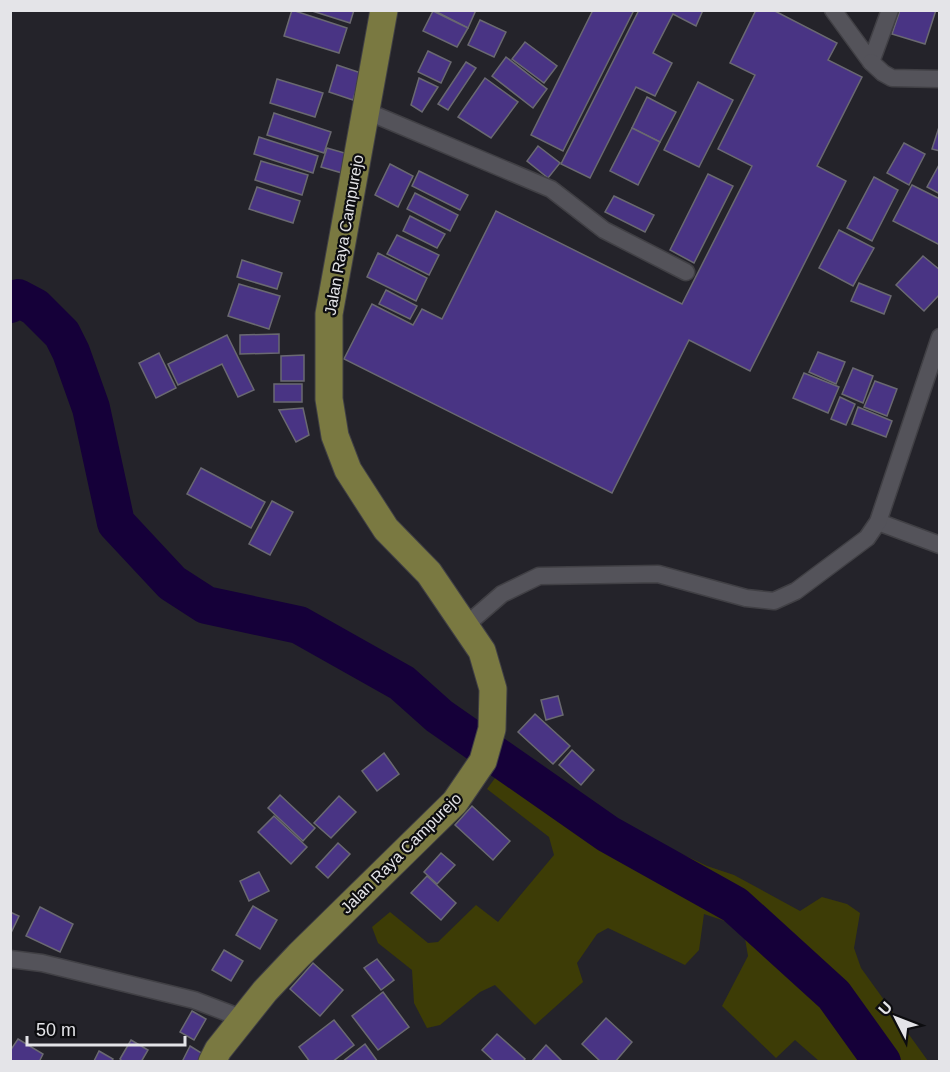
<svg xmlns="http://www.w3.org/2000/svg" width="950" height="1072" font-family="Arial,sans-serif">
	<rect width="100%" height="100%" fill="#24232a"/>
	<path fill="#3d3c06" d="M512 755 572 799H586L644 836 707 866 734 875 800 911 822 897 847 904 860 913 854 948 861 968 928 1061H819L795 1040 776 1058 722 1006 748 956 743 927 704 914 699 950 685 965 608 928 597 934 577 963 583 982 535 1025 495 985 480 992 440 1025 427 1028 414 1003 412 970 378 943 372 927 390 912 428 943 438 942 476 905 498 922 554 855 549 837 487 789Z"/>
	<g fill="none" stroke-linecap="round" stroke-linejoin="round">
		<path stroke="#150039" stroke-width="38" d="M10 304 18 298 35 307 62 334 71 352 91 408 116 523 172 583 206 605 299 625 402 683 439 716 608 834 735 905 834 995 882 1062"/>
	</g>
	<g fill="#493484" stroke="#6a6971" stroke-width="1.5">
		<path d="M292 10 347 28 339 53 284 36Z"/>
		<path d="M309 10H354L350 23Z"/>
		<path d="M433 10H476L468 28Z"/>
		<path d="M593 10H634L563 151 531 135Z"/>
		<path d="M639 10H703L696 26 673 14 653 53 672 63 655 96 636 87 590 178 561 164Z"/>
		<path d="M756 10H773L837 43 828 60 862 77 817 166 846 181 750 371 689 340 612 493 344 359 372 304 413 325 422 309 442 319 496 211 682 304 752 166 718 149 755 75 730 63Z"/>
		<path d="M900 10H936L925 44 892 34Z"/>
		<path d="M433 11 468 28 457 47 423 31Z"/>
		<path d="M480 20 506 32 494 57 468 45Z"/>
		<path d="M525 42 557 66 544 83 512 59Z"/>
		<path d="M428 51 451 62 441 83 418 72Z"/>
		<path d="M506 57 547 89 533 108 492 76Z"/>
		<path d="M466 62 476 68 448 110 438 104Z"/>
		<path d="M337 65 361 73 353 100 329 92Z"/>
		<path d="M419 78 438 87 422 112 411 105Z"/>
		<path d="M485 78 518 102 491 138 458 117Z"/>
		<path d="M277 79 323 93 315 117 270 103Z"/>
		<path d="M698 82 733 100 699 167 664 150Z"/>
		<path d="M647 97 676 112 660 142 632 128Z"/>
		<path d="M274 113 331 132 324 153 267 135Z"/>
		<path d="M939 127H940V151L932 149Z"/>
		<path d="M632 128 660 142 638 185 610 171Z"/>
		<path d="M259 137 318 156 313 173 254 154Z"/>
		<path d="M904 143 925 154 909 185 887 173Z"/>
		<path d="M538 146 560 163 548 178 527 161Z"/>
		<path d="M327 148 348 154 342 173 321 167Z"/>
		<path d="M261 161 308 175 302 195 255 180Z"/>
		<path d="M940 163V194L927 187Z"/>
		<path d="M390 164 413 176 398 207 375 195Z"/>
		<path d="M419 171 468 195 460 210 412 186Z"/>
		<path d="M708 174 733 186 694 263 670 250Z"/>
		<path d="M874 177 898 190 872 241 847 228Z"/>
		<path d="M912 185 940 199V245L893 221Z"/>
		<path d="M257 187 300 201 293 223 249 209Z"/>
		<path d="M415 193 458 215 450 231 407 209Z"/>
		<path d="M614 196 654 215 645 232 605 212Z"/>
		<path d="M410 216 445 234 437 248 403 231Z"/>
		<path d="M839 230 874 248 853 286 819 268Z"/>
		<path d="M397 235 439 255 429 275 387 254Z"/>
		<path d="M378 253 427 278 416 301 367 277Z"/>
		<path d="M923 256 940 270V294L924 311 896 285Z"/>
		<path d="M242 260 282 273 277 289 237 277Z"/>
		<path d="M859 283 891 296 884 314 851 301Z"/>
		<path d="M239 284 280 296 269 329 228 316Z"/>
		<path d="M386 290 417 306 410 319 379 304Z"/>
		<path d="M279 334V353L240 354V335Z"/>
		<path d="M227 335 254 390 238 397 222 364 178 385 168 364Z"/>
		<path d="M818 352 845 362 836 384 809 372Z"/>
		<path d="M159 353 176 388 156 398 139 363Z"/>
		<path d="M304 355V381H281V356Z"/>
		<path d="M853 368 873 376 863 403 842 394Z"/>
		<path d="M804 373 839 387 828 413 793 398Z"/>
		<path d="M875 381 897 389 887 416 864 407Z"/>
		<rect x="274" y="384" width="28" height="18"/>
		<path d="M840 397 855 404 846 425 831 419Z"/>
		<path d="M858 407 892 421 886 437 852 424Z"/>
		<path d="M303 408 309 435 296 442 279 410Z"/>
		<path d="M201 468 265 502 251 528 187 494Z"/>
		<path d="M272 501 293 512 270 555 249 544Z"/>
		<path d="M558 696 563 715 546 720 541 700Z"/>
		<path d="M535 714 570 746 553 764 518 732Z"/>
		<path d="M572 750 594 770 581 785 559 765Z"/>
		<path d="M384 753 399 774 377 791 362 771Z"/>
		<path d="M280 795 315 828 303 841 268 808Z"/>
		<path d="M339 796 356 812 331 838 314 823Z"/>
		<path d="M472 806 510 841 493 860 455 825Z"/>
		<path d="M274 816 307 847 291 864 258 832Z"/>
		<path d="M338 843 350 854 328 878 316 867Z"/>
		<path d="M441 853 455 865 437 884 424 872Z"/>
		<path d="M259 872 269 891 249 901 240 881Z"/>
		<path d="M427 876 456 903 441 920 411 893Z"/>
		<path d="M253 906 277 920 260 949 236 935Z"/>
		<path d="M40 907 73 924 60 952 26 936Z"/>
		<path d="M10 912 19 916 10 935Z"/>
		<path d="M224 950 243 961 231 981 212 970Z"/>
		<path d="M377 959 394 980 381 990 364 968Z"/>
		<path d="M313 963 343 990 320 1016 290 989Z"/>
		<path d="M383 992 409 1027 378 1050 352 1016Z"/>
		<path d="M192 1011 206 1019 194 1040 180 1032Z"/>
		<path d="M606 1018 632 1042 615 1062H601L582 1044Z"/>
		<path d="M334 1020 354 1045 332 1062H310L299 1047Z"/>
		<path d="M497 1034 525 1059 523 1062H495L482 1050Z"/>
		<path d="M18 1039 43 1054 39 1062H10V1051Z"/>
		<path d="M131 1040 148 1050 141 1062H123L120 1059Z"/>
		<path d="M365 1044 378 1062H342Z"/>
		<path d="M546 1045 563 1062H531Z"/>
		<path d="M190 1046 203 1054 199 1062H182Z"/>
		<path d="M99 1051 113 1059 111 1062 94 1061Z"/>
	</g>
	<g fill="none" stroke-linecap="round" stroke-linejoin="round">
		<defs>
			<g id="street">
				<path d="M833 10 871 62 890 10"/>
				<path d="M871 62 883 73 892 78 940 79"/>
				<path d="M366 111 551 189 604 230 686 272"/>
				<path d="M878 522 940 545"/>
				<path d="M465 626 502 594 539 576 658 574 746 598 774 601 796 591 867 538 878 522 940 337"/>
				<path d="M10 959 42 963 194 1000 244 1019"/>
			</g>
			<path id="primary" d="M212 1062 218 1050 265 991 299 955 455 802 483 761 492 729 493 689 482 651 429 573 386 529 348 470 335 436 329 399V314L384 10"/>
		</defs>
		<use href="#street" stroke="#414045" stroke-width="19"/>
		<use href="#primary" stroke="#414045" stroke-width="29"/>
		<use href="#street" stroke="#54535a" stroke-width="16"/>
		<use href="#primary" stroke="#7a7941" stroke-width="27"/>
	</g>
	<g text-anchor="middle" dominant-baseline="central" stroke-width="4.5" stroke-linejoin="round" paint-order="stroke">
		<g font-size="16" fill="#e4e4e8" stroke="#0d0d10">
			<text transform="translate(344 235) rotate(-80)">Jalan Raya Campurejo</text>
			<text transform="translate(401 853) rotate(-45)">Jalan Raya Campurejo</text>
		</g>
	</g>
	<rect width="950" height="1072" fill="none" stroke="#e4e4e8" stroke-width="24"/>
	<g transform="translate(896 1018) rotate(312)" stroke="#0d0d10" stroke-width="4.5" paint-order="stroke">
	<path d="M0-4.5L10 22L0 15L-10 22Z" fill="#e4e4e8"/>
	<text y="-9" font-size="16" font-weight="bold" text-anchor="middle" fill="#e4e4e8">U</text>
	</g>
	<path d="M27 1036v9h158v-9" fill="none" stroke="#e4e4e8" stroke-width="3"/>
	<text x="36" y="1036" font-size="18" fill="#e4e4e8" stroke="#0d0d10" stroke-width="4.5" paint-order="stroke">50 m</text>
</svg>
